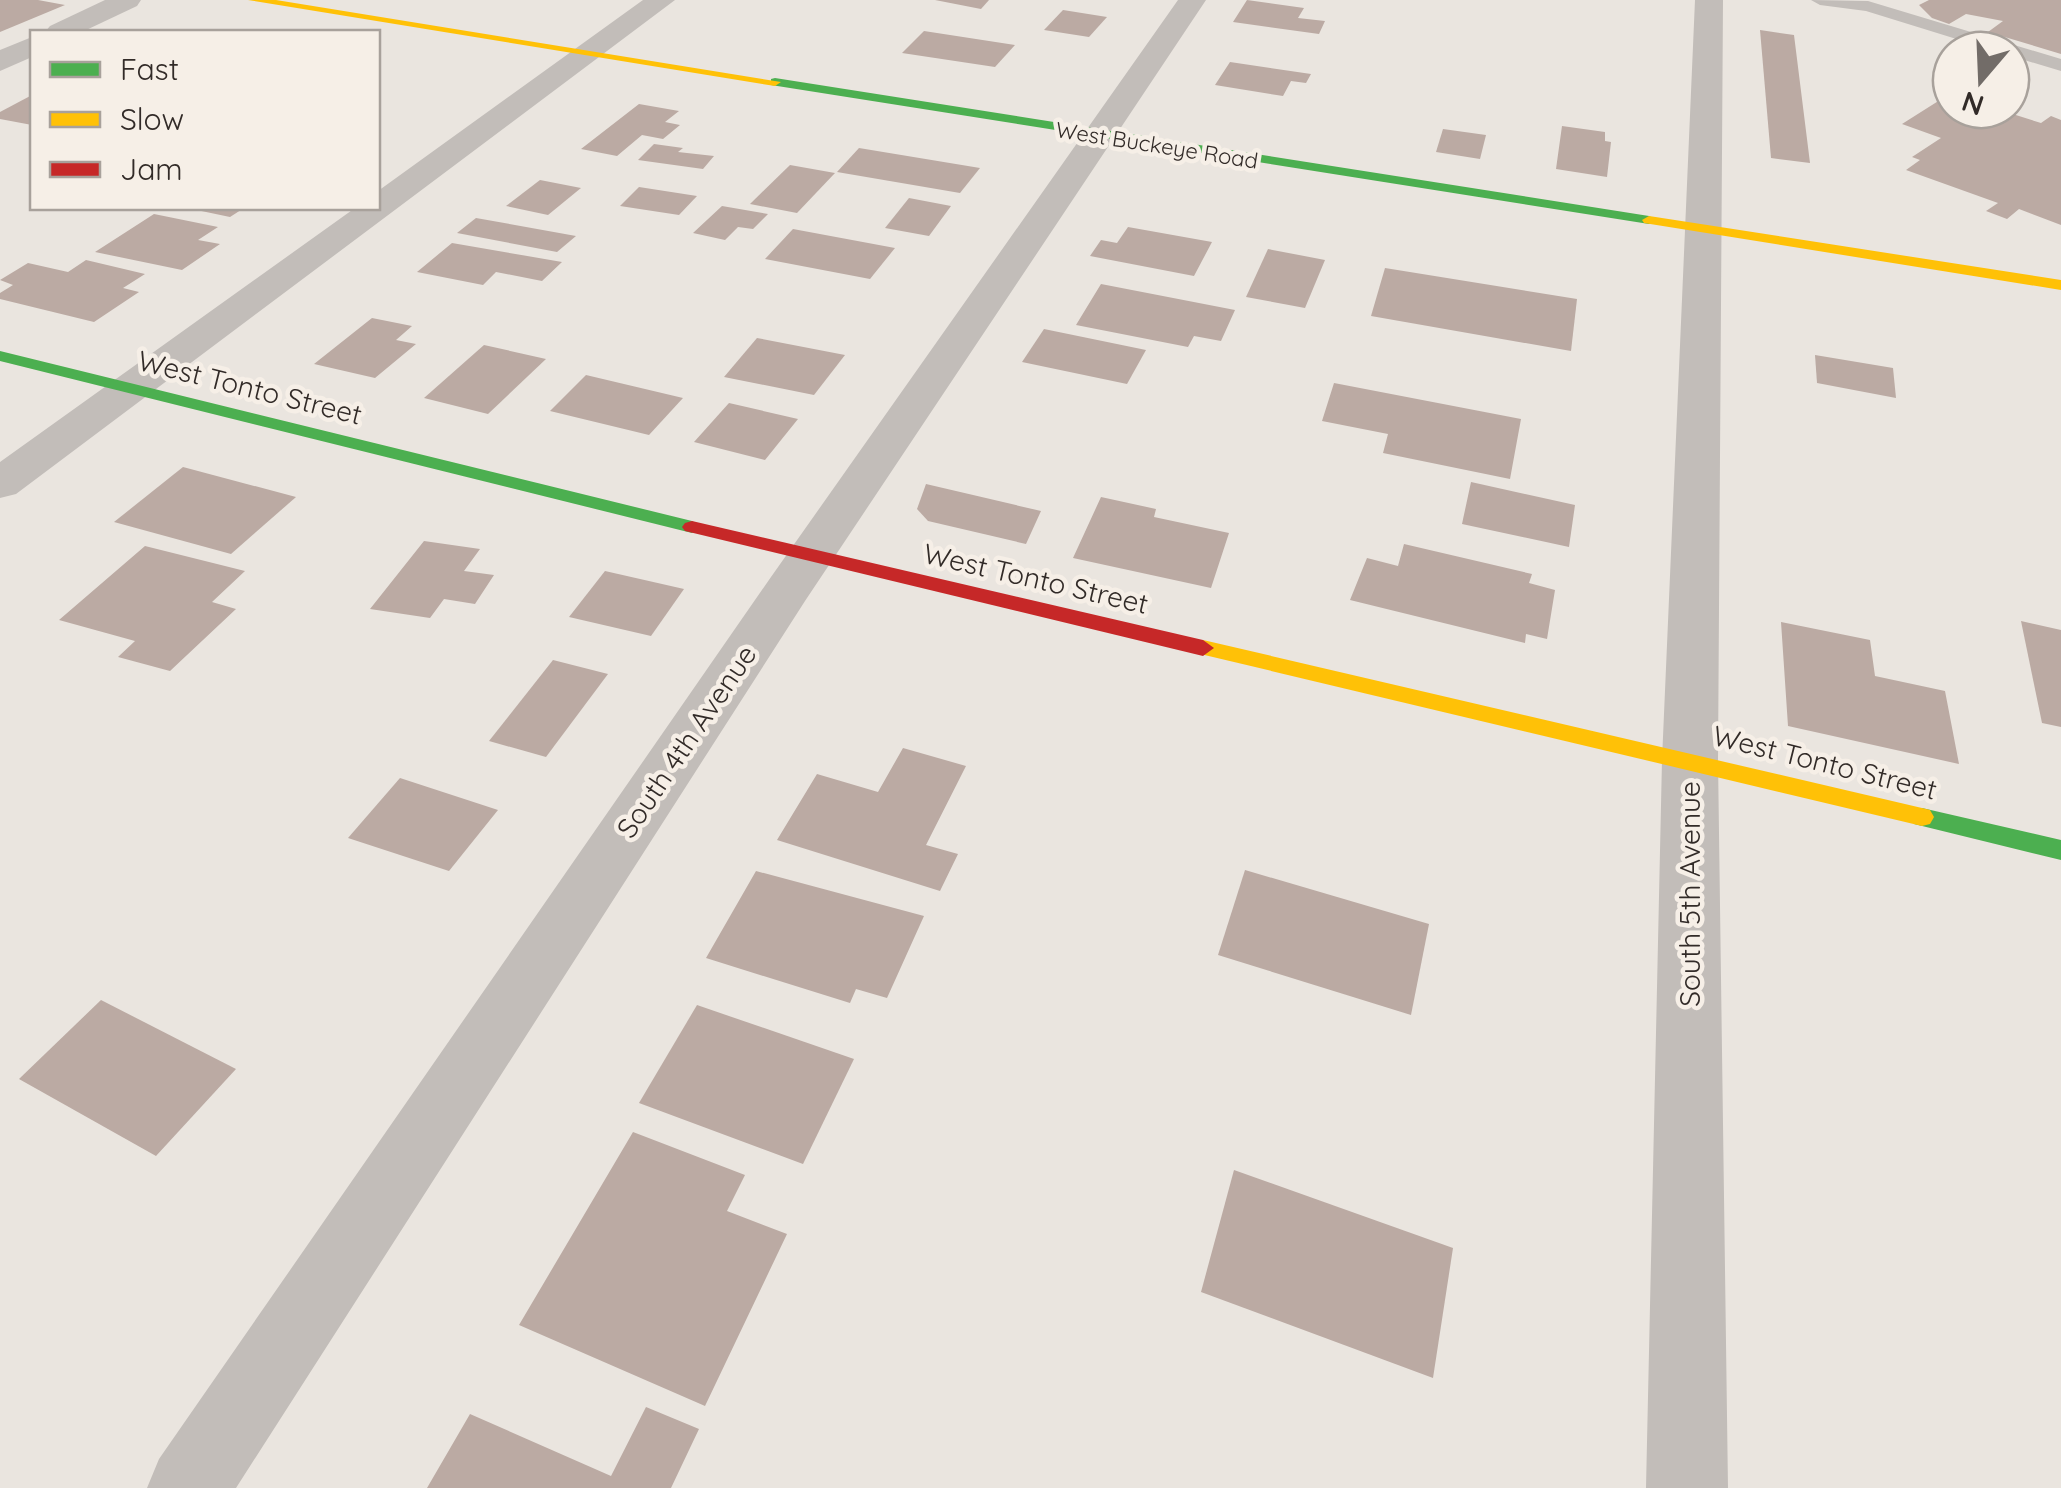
<svg xmlns="http://www.w3.org/2000/svg" width="2061" height="1488" font-family="Quicksand,sans-serif">
	<rect width="100%" height="100%" fill="#eae5df"/>
	<g fill="#bbaaa3">
		<path d="M0 0H38L65 5 0 32Z"/>
		<path d="M935 0H989L981 9Z"/>
		<path d="M1247 0 1304 8 1298 18 1325 21 1319 34 1233 22Z"/>
		<path d="M1929 0H2061V54L1988 32 2003 21 1966 14 1949 24 1932 18 1919 5Z"/>
		<path d="M1063 10 1107 17 1089 37 1044 30Z"/>
		<path d="M1760 30 1794 35 1810 163 1771 158Z"/>
		<path d="M924 31 1015 45 995 67 902 53Z"/>
		<path d="M1230 62 1311 74 1306 83 1291 81 1283 96 1215 85Z"/>
		<path d="M1951 93V110H2000L2041 123 2051 116 2061 120V225L2019 209 2007 219 1986 211 1998 203 1906 170 1920 160 1912 157 1941 138 1902 124Z"/>
		<path d="M32 95V125L0 119V112Z"/>
		<path d="M639 104 679 111 665 122 680 125 663 139 642 135 617 156 581 149Z"/>
		<path d="M1562 126 1605 132V141L1611 142 1607 177 1556 169Z"/>
		<path d="M1443 129 1486 135 1480 159 1436 152Z"/>
		<path d="M654 144 683 148 678 152 714 156 703 169 638 160Z"/>
		<path d="M859 148 980 168 960 193 837 172Z"/>
		<path d="M790 165 835 173 797 213 750 204Z"/>
		<path d="M540 180 581 188 548 215 506 206Z"/>
		<path d="M639 187 697 196 679 215 620 206Z"/>
		<path d="M909 198 951 206 929 236 885 228Z"/>
		<path d="M722 206 768 214 753 229 738 227 725 240 693 233Z"/>
		<path d="M187 208H244L230 217Z"/>
		<path d="M154 214 218 227 198 240 220 244 182 270 95 252Z"/>
		<path d="M476 218 576 236 557 252 457 233Z"/>
		<path d="M1128 227 1212 242 1194 276 1090 256 1101 240 1117 243Z"/>
		<path d="M793 229 895 248 870 279 765 259Z"/>
		<path d="M452 243 562 262 542 281 496 272 483 285 417 272Z"/>
		<path d="M1268 249 1325 260 1305 308 1246 297Z"/>
		<path d="M86 260 145 274 123 288 139 292 94 322 0 299V293L13 285 0 280 28 263 68 272Z"/>
		<path d="M1385 268 1577 299 1571 351 1371 316Z"/>
		<path d="M1101 284 1235 310 1221 341 1194 336 1188 347 1076 325Z"/>
		<path d="M372 318 412 326 396 340 416 344 375 378 314 364Z"/>
		<path d="M1044 329 1146 350 1127 384 1022 362Z"/>
		<path d="M757 338 845 355 814 395 724 377Z"/>
		<path d="M484 345 546 359 488 414 424 398Z"/>
		<path d="M1815 355 1893 368 1896 398 1817 383Z"/>
		<path d="M586 375 683 398 649 435 550 411Z"/>
		<path d="M1334 383 1521 419 1510 479 1383 453 1388 434 1322 421Z"/>
		<path d="M729 403 798 419 765 460 694 442Z"/>
		<path d="M183 467 296 497 231 554 114 522Z"/>
		<path d="M1471 482 1575 505 1569 547 1462 524Z"/>
		<path d="M926 484 1041 511 1026 544 928 521 917 509Z"/>
		<path d="M1101 497 1156 509 1154 517 1229 533 1211 588 1073 558Z"/>
		<path d="M424 541 480 549 464 571 494 575 475 604 444 599 430 618 370 609Z"/>
		<path d="M1404 544 1532 574 1529 583 1555 590 1547 639 1526 634 1525 643 1350 600 1367 558 1398 566Z"/>
		<path d="M145 546 245 571 212 602 236 609 170 671 118 657 135 641 59 620Z"/>
		<path d="M605 571 684 589 651 636 569 617Z"/>
		<path d="M2021 621 2061 630V727L2042 723Z"/>
		<path d="M1781 622 1870 640 1875 676 1945 691 1959 764 1788 726Z"/>
		<path d="M553 660 608 674 546 757 489 741Z"/>
		<path d="M903 748 966 766 926 845 958 854 940 891 777 840 817 774 878 792Z"/>
		<path d="M400 778 498 810 449 871 348 838Z"/>
		<path d="M1245 870 1429 924 1411 1015 1218 955Z"/>
		<path d="M756 871 924 916 887 998 856 989 850 1003 706 958Z"/>
		<path d="M101 1000 236 1069 156 1156 19 1079Z"/>
		<path d="M697 1005 854 1059 803 1164 639 1103Z"/>
		<path d="M633 1132 745 1175 727 1211 787 1234 705 1406 519 1325Z"/>
		<path d="M1234 1170 1453 1248 1433 1378 1201 1292Z"/>
		<path d="M646 1407 699 1429 671 1488H427L470 1414 611 1476Z"/>
	</g>
	<g fill="none" stroke-linecap="round" stroke-linejoin="round">
		<path fill="#c2bdb9" fill-rule="evenodd" d="M1811 0 1868 1 2061 59V71L2011 56V50H1992L1866 11 1820 5Z"/>
		<g fill="#c2bdb9" fill-rule="evenodd">
			<path d="M105 0H141L137 6 82 32H45L50 26Z"/>
			<path d="M643 0H675L16 494 0 498V462L355 208H378V191Z"/>
			<path d="M1178 0H1206L805 601 236 1488H147L159 1459 771 577Z"/>
			<path d="M1695 0H1723L1718 760 1728 1488H1646L1662 760Z"/>
			<path d="M32 37V57L0 71V50Z"/>
		</g>
		<g fill="#4caf50" fill-rule="evenodd">
			<path d="M775 78 1649 216 1656 220 1649 224 771 85V79Z"/>
			<path d="M0 351 692 521 702 527 692 533 0 361Z"/>
			<path d="M1922 808 2061 840V860L1914 824 1910 817 1914 810Z"/>
		</g>
		<g fill="#ffc107" fill-rule="evenodd">
			<path d="M248 0H276L781 82 775 86Z"/>
			<path d="M1649 216 2061 280V290L1644 223 1642 220Z"/>
			<path d="M1203 640 1922 808 1930 810 1934 817 1930 824 1922 826 1196 653 1192 648Z"/>
		</g>
		<path fill="#c62828" fill-rule="evenodd" d="M692 521 1203 640 1214 648 1203 656 685 531 682 527 685 523Z"/>
	</g>
	<g text-anchor="middle" dominant-baseline="central" stroke-width="9" stroke-linejoin="round" paint-order="stroke">
		<g font-size="22" fill="#322b28" stroke="#f6efe7">
			<text transform="translate(1157 145) rotate(9)">West Buckeye Road</text>
		</g>
		<g font-size="28" fill="#322b28" stroke="#f6efe7">
			<text transform="translate(250 387) rotate(14)">West Tonto Street</text>
			<text transform="translate(1036 578) rotate(13)">West Tonto Street</text>
			<text transform="translate(686 741) rotate(-56)">South 4th Avenue</text>
			<text transform="translate(1825 762) rotate(14)">West Tonto Street</text>
			<text transform="translate(1689 894) rotate(-90)">South 5th Avenue</text>
		</g>
	</g>
	<rect x="30" y="30" width="350" height="180" fill="#f6efe7" stroke="#a8a19b" stroke-width="2.5"/>
	<rect x="50" y="62" width="50" height="15" fill="#4caf50" stroke="#a8a19b" stroke-width="2.5"/>
	<text x="120" y="80" font-size="30" fill="#322b28">Fast</text>
	<rect x="50" y="112" width="50" height="15" fill="#ffc107" stroke="#a8a19b" stroke-width="2.5"/>
	<text x="120" y="130" font-size="30" fill="#322b28">Slow</text>
	<rect x="50" y="162" width="50" height="15" fill="#c62828" stroke="#a8a19b" stroke-width="2.5"/>
	<text x="120" y="180" font-size="30" fill="#322b28">Jam</text>
	<g transform="translate(1981 80) rotate(199)"><circle r="48" fill="#f6efe7" stroke="#a8a19b" stroke-width="2.5"/>
	<path d="M0-8L18 38L0 25L-18 38Z" fill="#726c68"/>
	<text y="-15" font-size="28" font-weight="bold" text-anchor="middle" fill="#322b28">N</text>
	</g>
</svg>
